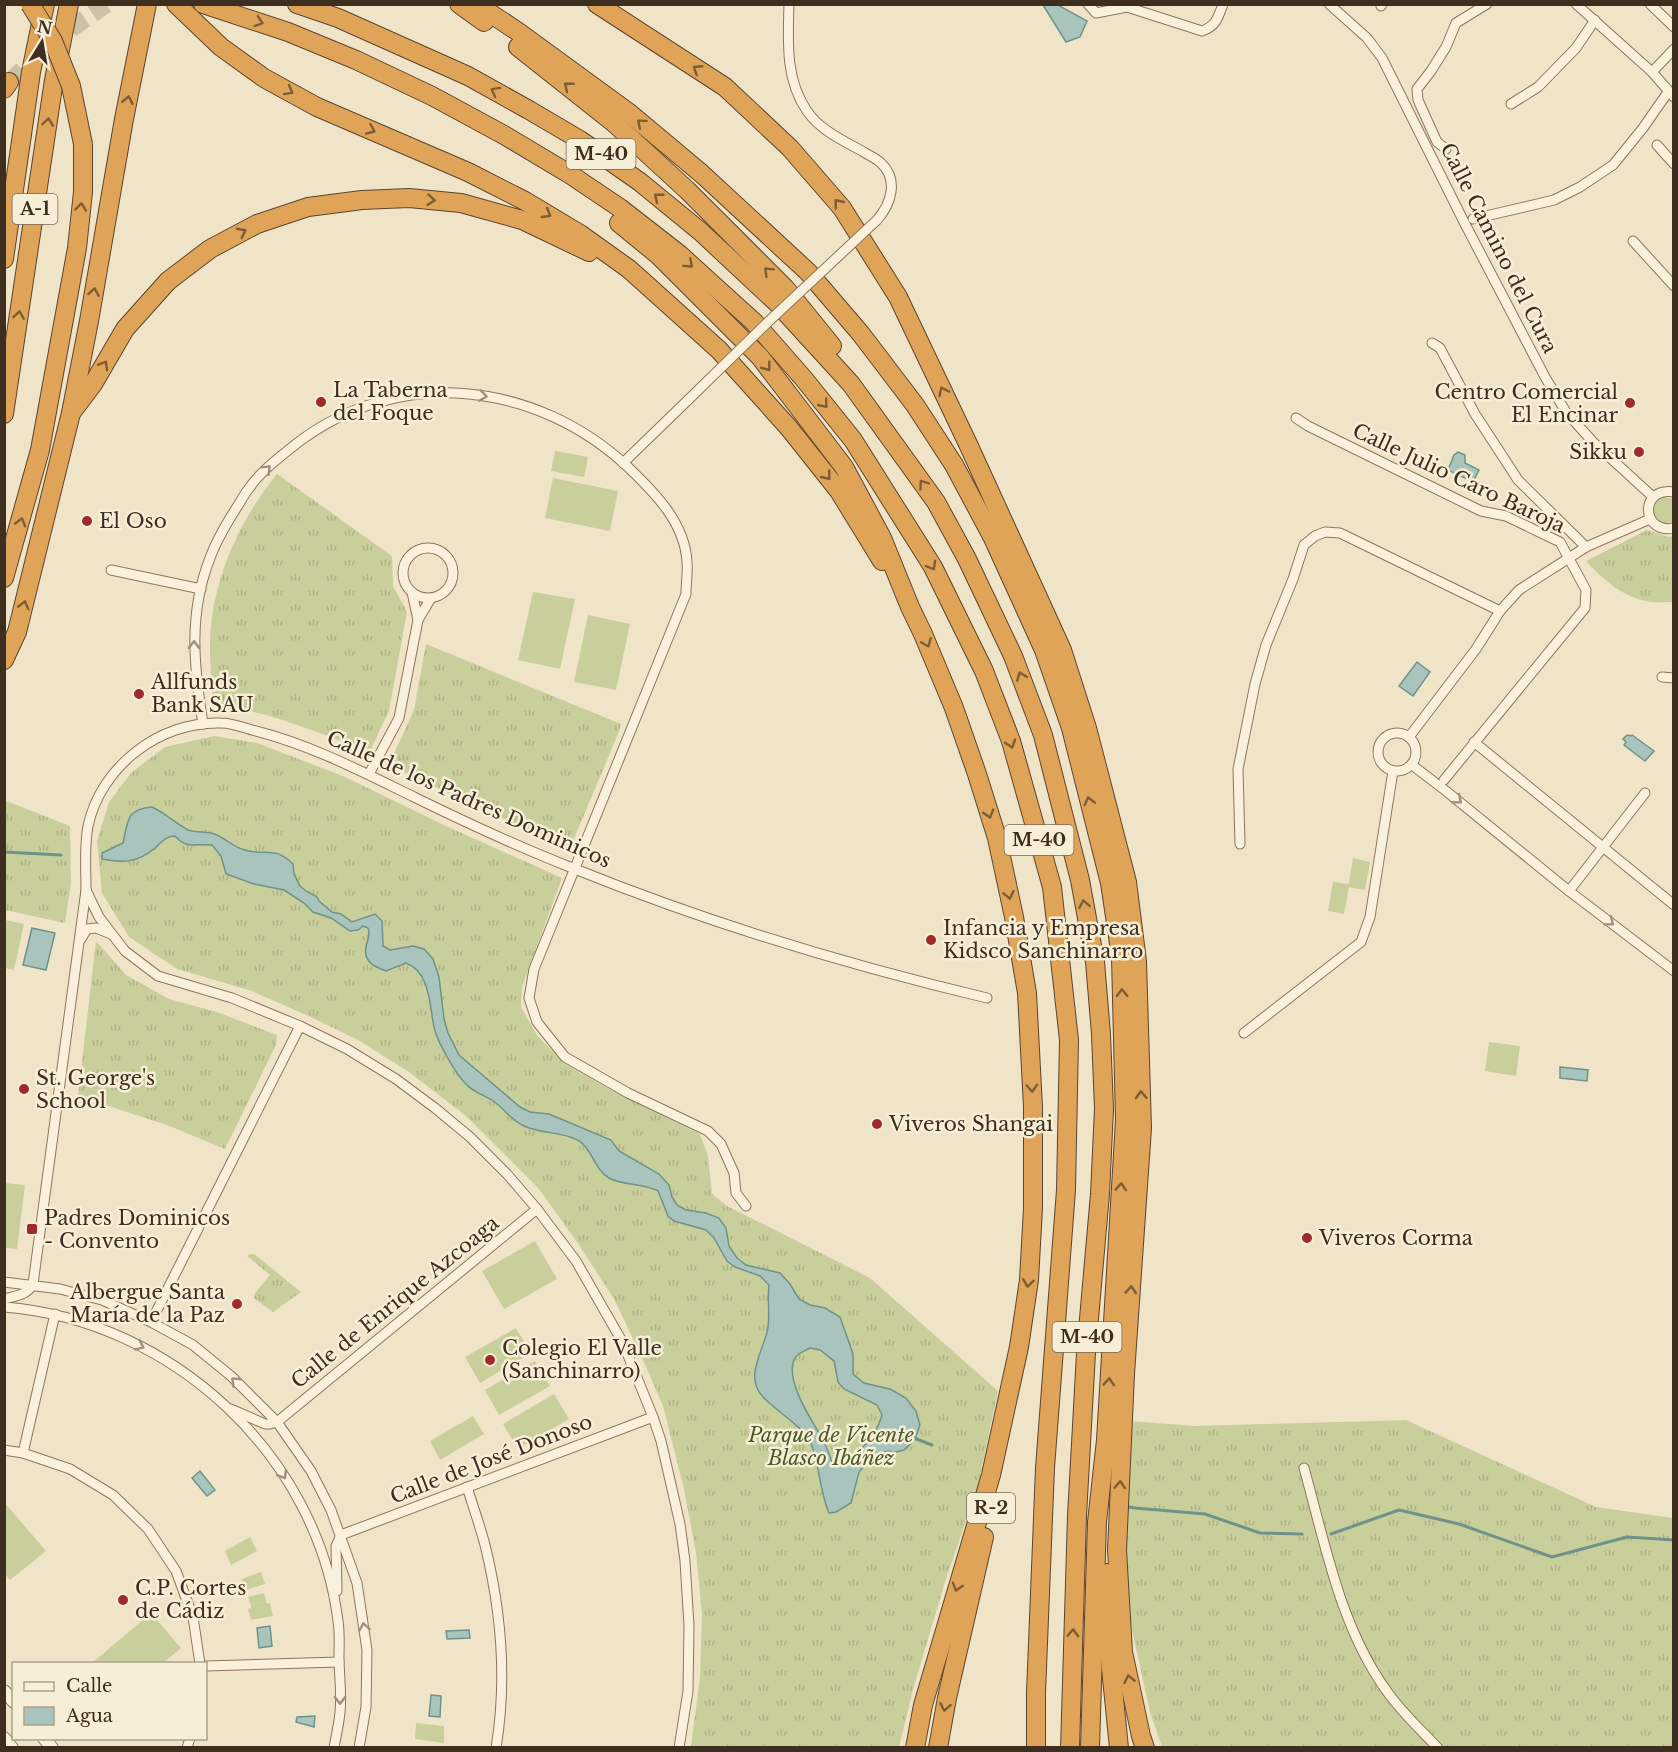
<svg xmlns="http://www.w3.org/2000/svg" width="1678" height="1752" font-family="'Libre Baskerville',serif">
	<defs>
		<pattern id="grass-tufts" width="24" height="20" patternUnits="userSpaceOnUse" patternTransform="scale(1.5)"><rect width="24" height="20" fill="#c9cf9b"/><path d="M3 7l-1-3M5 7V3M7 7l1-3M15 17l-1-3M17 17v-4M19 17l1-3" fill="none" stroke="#aeb285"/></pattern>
		<pattern id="forest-firs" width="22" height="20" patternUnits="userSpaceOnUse" patternTransform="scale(1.5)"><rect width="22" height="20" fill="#c9cf9b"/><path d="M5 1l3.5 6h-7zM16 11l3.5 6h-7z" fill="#aeb285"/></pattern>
	</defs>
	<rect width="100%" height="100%" fill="#f0e4c8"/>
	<g fill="url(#grass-tufts)">
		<path d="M277 474 392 556 393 586 407 612 389 711 371 749 366 751C328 736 290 721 251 711 238 708 220 716 213 701 212 685 210 668 210 651 209 587 237 523 277 474Z"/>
		<path d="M1647 530 1669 537 1673 536V602C1666 602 1657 603 1650 602 1624 598 1603 580 1586 561Z"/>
		<path d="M426 644 621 724 618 734 573 841 566 848 395 768 392 758 414 710Z"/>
		<path d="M214 736 257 743 343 776 444 825 562 878 522 987 521 1007 537 1035 564 1063 609 1089 700 1134 708 1156 712 1194 727 1206 870 1278 998 1391 978 1486 946 1579 914 1686 899 1747H691L700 1677 702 1614 696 1553 684 1489 663 1406 640 1353 614 1299 577 1242 539 1189 466 1116 409 1072 358 1040 313 1018 252 991 177 969 129 937 102 893 97 841 109 802 132 772 165 747Z"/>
		<path d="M4 800 70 826 71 883 65 923 5 910Z"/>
		<path d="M96 941 126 975 169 999 217 1012 277 1035 276 1045 225 1149 167 1125 78 1096Z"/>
		<path d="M250 1254H254L301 1292 273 1312 254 1298 255 1293 270 1275 247 1256Z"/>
		<path d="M1406 1420 1596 1507 1673 1518V1747H1162L1150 1712 1132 1630 1122 1530 1128 1421 1196 1426Z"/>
		<path d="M261 1572 265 1584 246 1590 242 1579Z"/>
		<path d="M266 1601 267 1604 270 1603 273 1616 251 1620 248 1609 251 1608V1605Z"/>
	</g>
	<path fill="url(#forest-firs)" d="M264 1593 266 1601 251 1605 248 1597Z"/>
	<g fill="#c9cf9b">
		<path d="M555 451 588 457 584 477 551 471Z"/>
		<path d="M553 478 618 491 610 531 545 518Z"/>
		<path d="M1664 497 1674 499 1673 522C1654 529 1645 505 1664 497Z"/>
		<path d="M533 592 575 599 560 669 518 660Z"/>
		<path d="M588 615 630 624 616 690 574 682Z"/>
		<path d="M1353 858 1370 862 1365 890 1349 887 1344 914 1328 911 1333 882 1349 884Z"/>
		<path d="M5 920 24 924 14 970 5 968Z"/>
		<path d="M1489 1042 1520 1046 1516 1076 1485 1071Z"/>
		<path d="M5 1183 25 1185 17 1249 5 1248Z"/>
		<path d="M535 1241 557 1279 504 1309 482 1271Z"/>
		<path d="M516 1328 531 1353 480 1383 465 1357Z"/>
		<path d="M535 1361 550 1386 499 1415 485 1390Z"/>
		<path d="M554 1394 569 1419 518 1449 503 1424Z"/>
		<path d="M473 1416 484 1434 440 1460 430 1441Z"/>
		<path d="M4 1502 46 1551 10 1580 5 1574Z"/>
		<path d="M250 1537 257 1551 231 1565 225 1551Z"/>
		<path d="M1436 1580 1442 1593 1415 1606 1409 1593Z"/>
		<path d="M151 1613 181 1648 163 1663H92Z"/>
		<path d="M416 1723 444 1726V1743L415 1739Z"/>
	</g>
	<g fill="#a9c4bc" stroke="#6f938a" stroke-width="1.5" fill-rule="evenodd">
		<path d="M1043 5H1058L1087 21 1080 37 1066 42Z"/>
		<path d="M1458 452 1465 455V463L1479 470 1473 482 1448 470 1454 455Z"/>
		<path d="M1417 662 1430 672 1413 696 1399 686Z"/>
		<path d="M1627 735 1631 736 1632 735 1654 751 1645 761 1624 745 1626 742 1623 739Z"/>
		<path d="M152 807C165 813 175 823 188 830 196 833 204 831 211 833 224 836 232 847 245 850 266 856 275 846 293 864L294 874 300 886 306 891 317 897 319 901 332 912 341 914 352 922 375 914 382 921 383 946 390 950 413 946 424 949 433 959 439 977 444 1019 448 1033 459 1055 520 1107 530 1112 549 1114 611 1140 619 1151 659 1174 669 1185 672 1197 677 1205 686 1210 706 1213 719 1218 726 1228 729 1246 737 1258 746 1265 780 1273 790 1284 799 1299 810 1305 825 1308 840 1317 853 1354V1374L864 1383 890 1389 906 1398 916 1411 920 1425 915 1439 904 1450 896 1452 888 1451 872 1457 859 1472 851 1503 836 1512 829 1513C819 1490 820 1464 810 1441 805 1429 774 1409 763 1397 743 1376 765 1349 768 1327 770 1313 767 1299 769 1285L760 1276 735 1267 727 1261 714 1238 706 1230 674 1221 668 1216 658 1191C643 1183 624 1186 609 1178 593 1169 592 1144 573 1138 558 1132 539 1133 524 1126 512 1121 505 1110 496 1103 486 1095 473 1093 465 1083 455 1073 439 1044 435 1031 429 1009 432 973 406 963L386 971C375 967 363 962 366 947 367 940 371 936 368 928L363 926 358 930 350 931 331 918 313 912 304 903 284 890 254 884 226 874 221 856 212 845C194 843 188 850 175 836 166 836 162 842 155 848 137 863 124 863 102 859V853L123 843C128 821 126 809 152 807ZM810 1348 820 1350 834 1361 838 1382 844 1389 877 1405 882 1415C878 1430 871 1440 859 1451 852 1456 846 1459 841 1466L833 1465C830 1456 827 1448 823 1440 813 1422 783 1379 795 1358 798 1353 805 1351 810 1348Z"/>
		<path d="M32 928 55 933 46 970 23 965Z"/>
		<path d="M1560 1067 1588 1070 1587 1081 1560 1078Z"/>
		<path d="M200 1471 215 1490 207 1496 192 1478Z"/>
		<path d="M270 1626 272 1646 259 1648 257 1628Z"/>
		<path d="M469 1630 470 1638 447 1639 446 1631Z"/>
		<path d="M431 1695 441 1696 440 1717 429 1716Z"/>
		<path d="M315 1716 314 1727 296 1722 297 1717Z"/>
	</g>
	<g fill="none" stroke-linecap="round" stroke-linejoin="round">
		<g stroke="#6f938a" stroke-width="3">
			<path d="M4 852 61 855"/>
			<path d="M914 1438 932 1445"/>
			<path d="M1129 1507 1135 1508 1205 1514 1260 1533 1302 1534"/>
			<path d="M1331 1534 1399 1510 1459 1524 1552 1557 1627 1537 1674 1540"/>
		</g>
		<path stroke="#ccc0a6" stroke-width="18" stroke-dasharray="18 9" stroke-linecap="butt" d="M9 82 73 27 106 4"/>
		<defs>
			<g id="minor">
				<path d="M789 4C788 41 785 79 807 111 820 130 842 140 862 151 868 155 876 158 881 163 899 180 891 204 877 220"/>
				<path d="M1088 4 1096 13 1127 7 1202 31C1216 26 1218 18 1223 4"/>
				<path d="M1329 4 1367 38 1382 58 1464 222 1545 377 1566 412 1593 442 1653 497"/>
				<path d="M1576 4 1652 72 1674 97"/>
				<path d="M1650 4 1674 27"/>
				<path d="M1381 6 1382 4"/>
				<path d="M1652 72 1674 49"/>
				<path d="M1511 104 1538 87 1576 48 1595 20"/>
				<path d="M1657 145 1674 164"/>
				<path d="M1446 149 1437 142 1418 100 1417 89 1431 71 1446 47 1456 23 1487 4"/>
				<path d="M1473 219 1554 200 1580 187 1613 165 1643 128 1668 92"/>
				<path d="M1633 241 1674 286"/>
				<path d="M1432 343 1440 348 1475 414 1518 480 1586 547"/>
				<path d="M1296 418 1308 426 1481 511 1506 516 1560 542 1586 590 1585 608 1444 780"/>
				<path d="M623 463 688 400"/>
				<path d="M1674 492C1638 487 1642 535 1674 528"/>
				<circle cx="428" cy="573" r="25"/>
				<path d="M111 570 201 589"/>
				<path d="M412 592 418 620"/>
				<path d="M1662 677 1674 678"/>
				<path d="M203 724C194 667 188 614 210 558 216 541 225 526 235 510 240 503 244 494 250 487 262 470 280 457 296 444 398 365 537 381 629 468 655 493 685 523 687 562 688 572 686 583 686 594L534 969 529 998 537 1022 565 1057 628 1093 708 1131 721 1144 734 1173 736 1193 746 1206"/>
				<circle cx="1397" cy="752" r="19"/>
				<path d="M1409 737 1476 649 1500 611 1519 590 1586 547 1650 519"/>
				<path d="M1474 742 1674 905"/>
				<path d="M1412 765 1446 791 1569 891 1674 971"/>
				<path d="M369 774 399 718 418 620 431 598"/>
				<path d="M1240 844 1238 769 1255 684 1266 645 1293 579 1304 545 1315 536 1325 532 1340 533 1500 611"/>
				<path d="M86 890 99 917 125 951 158 976 232 998 300 1026 347 1049 396 1079 435 1108 470 1137 507 1174 537 1209 576 1261 623 1343 653 1417 661 1441 680 1524 685 1561 689 1626 688 1691 679 1748"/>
				<path d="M1569 891 1645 793"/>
				<path d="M81 939 87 929 96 928 111 934"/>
				<path d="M1244 1033 1361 942 1370 917 1393 771"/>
				<path d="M4 1282 60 1289 102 1300 151 1322 193 1345 231 1376 277 1422 311 1471 331 1510 357 1583 367 1650 366 1707 359 1748"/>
				<path d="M4 1299C15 1296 28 1295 33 1284L86 890C86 868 84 847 88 826 101 766 160 721 221 723 231 723 242 727 252 730 309 744 361 771 414 797 467 823 521 848 575 869 709 923 847 965 987 998"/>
				<path d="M4 1307C171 1320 317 1454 338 1621 340 1633 339 1645 339 1657 339 1675 342 1694 340 1712 339 1724 336 1736 334 1748"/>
				<path d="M151 1322 300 1026"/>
				<path d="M231 1409 265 1424H270L277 1422 537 1209"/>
				<path d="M4 1450 23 1453 70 1469 113 1495 148 1529 176 1571 193 1617 200 1664"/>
				<path d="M23 1453 55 1314"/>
				<path d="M1304 1468C1325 1543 1340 1626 1386 1690 1401 1712 1420 1729 1438 1748"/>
				<path d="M467 1487C473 1506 480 1526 485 1545 501 1610 507 1681 496 1748"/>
				<path d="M337 1591 336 1546 341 1535 653 1417"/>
				<path d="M206 1666 339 1662"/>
				<path d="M187 1748 190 1738"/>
			</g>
			<g id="tertiary">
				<path d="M4 1691 14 1702"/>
				<path d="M4 1738 12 1748"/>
				<path d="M44 1738 52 1748"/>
			</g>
			<g id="motorway">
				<path d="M176 4 221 47 264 78 317 107 468 172 525 201 580 234 629 269 719 350 789 428 839 491 882 561"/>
				<path d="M203 4 288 32 356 60 432 96 504 135 571 175 620 208 679 254 755 323 804 379 853 440 933 567 984 671 1011 741 1052 887 1069 1040 1066 1190 1045 1468 1036 1693V1748"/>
				<path d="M297 4 338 18 468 76 529 110 580 140 640 182 701 232 777 303 851 384 936 502 967 559 1013 656 1043 735 1080 880 1095 962 1101 1034 1104 1109 1100 1194 1086 1353 1077 1516 1070 1748"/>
				<path d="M459 4 484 22"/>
				<path d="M476 4 517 31 628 112 702 174 808 272 861 334 915 405 954 465 993 538 1044 650 1071 728 1110 883 1121 957 1125 1120 1106 1440 1097 1522 1090 1748"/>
				<path d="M597 4 725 87 790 148 842 208 898 297 968 444 1062 650 1087 728 1127 882 1137 961 1142 1128 1125 1374 1117 1550 1123 1652 1141 1736 1145 1748"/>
				<path d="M518 47 614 123 687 190 785 288 832 346"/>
				<path d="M4 89 9 82"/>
				<path d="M619 223 658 255 760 357 844 467 882 538 910 607 923 634 954 708 977 774 997 838 1014 917 1027 993 1033 1107V1208L1029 1280 1019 1347 991 1475 923 1705 915 1748"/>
				<path d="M4 259 31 72 45 4"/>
				<path d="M71 413 93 384 125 329 168 281 210 249 257 224 308 207 362 200 409 198 461 203 522 220 589 252"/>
				<path d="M4 414 54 80 69 4"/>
				<path d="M4 578 40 450 77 248 83 192V144"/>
				<path d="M4 660 17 632 71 413 89 321 124 119 147 4"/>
				<path d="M1107 1573 1108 1638 1119 1748"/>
				<path d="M938 1748 947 1698 984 1537"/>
			</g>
		</defs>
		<use href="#minor" stroke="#8d765c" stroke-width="11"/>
		<use href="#tertiary" stroke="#8d765c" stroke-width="14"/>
		<use href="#motorway" stroke="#5b4430" stroke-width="20"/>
		<use href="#minor" stroke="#faf1dc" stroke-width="9"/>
		<use href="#tertiary" stroke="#faf1dc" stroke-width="12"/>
		<use href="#motorway" stroke="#e0a458" stroke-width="18"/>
		<defs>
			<path id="minor-bridge" d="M688 400 768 322 877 220"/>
			<path id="motorway-bridge" d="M30 4 53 41 71 86 83 144"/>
		</defs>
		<use href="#minor-bridge" stroke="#8d765c" stroke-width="11" stroke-linecap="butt"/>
		<use href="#motorway-bridge" stroke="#5b4430" stroke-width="20" stroke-linecap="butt"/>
		<use href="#minor-bridge" stroke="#faf1dc" stroke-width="9"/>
		<use href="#motorway-bridge" stroke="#e0a458" stroke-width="18"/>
	</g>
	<defs><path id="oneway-chevron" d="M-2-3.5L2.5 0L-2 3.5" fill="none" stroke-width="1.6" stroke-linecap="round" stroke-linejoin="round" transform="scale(1.5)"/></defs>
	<g stroke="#7e5d36">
		<use href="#oneway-chevron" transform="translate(259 22) rotate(18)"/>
		<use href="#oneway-chevron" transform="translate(697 69) rotate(-147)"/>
		<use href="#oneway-chevron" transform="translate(568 86) rotate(-141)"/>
		<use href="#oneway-chevron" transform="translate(289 91) rotate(29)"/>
		<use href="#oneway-chevron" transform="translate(495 91) rotate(-151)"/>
		<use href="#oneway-chevron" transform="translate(128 100) rotate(-79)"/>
		<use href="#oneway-chevron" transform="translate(48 122) rotate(-82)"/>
		<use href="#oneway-chevron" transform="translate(641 123) rotate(-140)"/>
		<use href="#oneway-chevron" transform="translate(371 130) rotate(23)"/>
		<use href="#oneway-chevron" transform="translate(658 197) rotate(-141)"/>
		<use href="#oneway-chevron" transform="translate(431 200) rotate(5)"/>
		<use href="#oneway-chevron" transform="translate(838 203) rotate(-129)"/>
		<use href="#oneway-chevron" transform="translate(81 207) rotate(-84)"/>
		<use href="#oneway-chevron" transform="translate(547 214) rotate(31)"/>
		<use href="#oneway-chevron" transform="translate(242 232) rotate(-28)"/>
		<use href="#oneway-chevron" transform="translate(689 264) rotate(42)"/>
		<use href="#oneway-chevron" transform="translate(768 271) rotate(-135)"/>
		<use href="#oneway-chevron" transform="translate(94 292) rotate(-80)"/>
		<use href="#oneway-chevron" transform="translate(19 315) rotate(-81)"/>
		<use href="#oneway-chevron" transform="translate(104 365) rotate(-60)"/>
		<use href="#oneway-chevron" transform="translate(767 367) rotate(53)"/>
		<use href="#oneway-chevron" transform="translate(943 391) rotate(-115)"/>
		<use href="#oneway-chevron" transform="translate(824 404) rotate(51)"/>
		<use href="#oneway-chevron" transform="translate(827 476) rotate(51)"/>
		<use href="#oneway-chevron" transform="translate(923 484) rotate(-125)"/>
		<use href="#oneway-chevron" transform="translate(21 522) rotate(-74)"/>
		<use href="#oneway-chevron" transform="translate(932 566) rotate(60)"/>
		<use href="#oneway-chevron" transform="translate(24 605) rotate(-76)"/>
		<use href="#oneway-chevron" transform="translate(927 643) rotate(67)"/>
		<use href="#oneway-chevron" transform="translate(1021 676) rotate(-111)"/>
		<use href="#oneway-chevron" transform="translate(1011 744) rotate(72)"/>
		<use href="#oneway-chevron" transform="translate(1089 801) rotate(-104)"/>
		<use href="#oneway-chevron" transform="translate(989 814) rotate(73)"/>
		<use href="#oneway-chevron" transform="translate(1009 895) rotate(78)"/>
		<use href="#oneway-chevron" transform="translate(1084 904) rotate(-100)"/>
		<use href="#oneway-chevron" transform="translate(1122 993) rotate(-91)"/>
		<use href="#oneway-chevron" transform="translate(1032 1088) rotate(87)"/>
		<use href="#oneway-chevron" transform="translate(1141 1095) rotate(-92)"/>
		<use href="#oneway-chevron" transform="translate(1121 1187) rotate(-86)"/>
		<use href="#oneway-chevron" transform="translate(1028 1283) rotate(97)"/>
		<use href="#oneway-chevron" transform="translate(1131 1290) rotate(-86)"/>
		<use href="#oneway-chevron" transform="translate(1109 1382) rotate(-86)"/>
		<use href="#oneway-chevron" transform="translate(1120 1485) rotate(-87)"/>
		<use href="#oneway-chevron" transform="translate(957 1587) rotate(107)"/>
		<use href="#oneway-chevron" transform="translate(1073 1633) rotate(-88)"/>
		<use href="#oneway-chevron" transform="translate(1129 1679) rotate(-102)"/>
		<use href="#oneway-chevron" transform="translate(945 1707) rotate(100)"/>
	</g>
	<g stroke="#9c907e">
		<use href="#oneway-chevron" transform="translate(483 396) rotate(8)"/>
		<use href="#oneway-chevron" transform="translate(267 469) rotate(-45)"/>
		<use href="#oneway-chevron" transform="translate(194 645) rotate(-89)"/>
		<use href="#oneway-chevron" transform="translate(1458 800) rotate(39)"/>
		<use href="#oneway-chevron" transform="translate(1610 922) rotate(37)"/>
		<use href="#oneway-chevron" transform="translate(140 1346) rotate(26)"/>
		<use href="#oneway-chevron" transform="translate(235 1381) rotate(-136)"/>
		<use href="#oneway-chevron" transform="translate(283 1475) rotate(59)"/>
		<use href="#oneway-chevron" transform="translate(364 1627) rotate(-99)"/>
		<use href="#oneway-chevron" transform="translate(340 1700) rotate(89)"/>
	</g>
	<g fill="#9e2a2b" stroke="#f7eed8" stroke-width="2">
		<circle cx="321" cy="402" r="6"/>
		<circle cx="1630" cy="403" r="6"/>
		<circle cx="1639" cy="452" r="6"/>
		<circle cx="87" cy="521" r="6"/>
		<circle cx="139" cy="694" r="6"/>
		<circle cx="931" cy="940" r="6"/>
		<circle cx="24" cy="1089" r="6"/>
		<circle cx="877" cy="1124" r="6"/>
		<rect x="26" y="1223" width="12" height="12" rx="3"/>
		<circle cx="1307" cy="1238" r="6"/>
		<circle cx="237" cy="1304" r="6"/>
		<circle cx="490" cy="1360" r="6"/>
		<circle cx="123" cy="1600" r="6"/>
	</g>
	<g text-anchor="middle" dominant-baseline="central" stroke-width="5" stroke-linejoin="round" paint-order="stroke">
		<g fill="#f7eed8" stroke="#756857" stroke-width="1.5">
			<rect x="566.5" y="139" width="69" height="30" rx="4.5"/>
			<rect x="12.5" y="194" width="45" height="30" rx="4.5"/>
			<rect x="1004.5" y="825" width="69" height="30" rx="4.5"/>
			<rect x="1052.5" y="1322" width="69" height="30" rx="4.5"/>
			<rect x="967" y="1493" width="48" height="30" rx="4.5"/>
		</g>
		<g font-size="18" font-weight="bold" fill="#3d2e20">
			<text x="601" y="154">M-40</text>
			<text x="35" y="209">A-1</text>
			<text x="1039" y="840">M-40</text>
			<text x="1087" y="1337">M-40</text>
			<text x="991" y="1508">R-2</text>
		</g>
		<g font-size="20" fill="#3d2e20" stroke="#f7eed8">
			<text transform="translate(1499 248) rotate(63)">Calle Camino del Cura</text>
			<text transform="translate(1459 478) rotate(25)">Calle Julio Caro Baroja</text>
			<text transform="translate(469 799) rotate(24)">Calle de los Padres Dominicos</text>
			<text transform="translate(395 1302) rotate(-39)">Calle de Enrique Azcoaga</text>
			<text transform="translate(491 1459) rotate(-21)">Calle de José Donoso</text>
		</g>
		<g font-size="20" fill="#3d2e20" stroke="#f7eed8" text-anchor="start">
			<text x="333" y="390">La Taberna<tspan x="333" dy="23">del Foque</tspan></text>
			<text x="1618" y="392" text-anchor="end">Centro Comercial<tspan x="1618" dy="23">El Encinar</tspan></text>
			<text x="1627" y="452" text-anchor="end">Sikku</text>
			<text x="99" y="521">El Oso</text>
			<text x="151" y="682">Allfunds<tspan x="151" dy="23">Bank SAU</tspan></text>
			<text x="943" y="928">Infancia y Empresa<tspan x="943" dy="23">Kidsco Sanchinarro</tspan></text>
			<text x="36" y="1078">St. George's<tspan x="36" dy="23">School</tspan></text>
			<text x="889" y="1124">Viveros Shangai</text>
			<text x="44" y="1218">Padres Dominicos<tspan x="44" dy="23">- Convento</tspan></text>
			<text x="1319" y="1238">Viveros Corma</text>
			<text x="225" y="1292" text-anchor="end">Albergue Santa<tspan x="225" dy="23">María de la Paz</tspan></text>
			<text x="502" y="1348">Colegio El Valle<tspan x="502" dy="23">(Sanchinarro)</tspan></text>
			<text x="135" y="1588">C.P. Cortes<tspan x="135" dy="23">de Cádiz</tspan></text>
		</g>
		<g font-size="20" font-style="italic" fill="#4d5a26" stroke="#f7eed8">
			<text x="831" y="1435">Parque de Vicente<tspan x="831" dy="23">Blasco Ibáñez</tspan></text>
		</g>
	</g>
	<rect width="1678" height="1752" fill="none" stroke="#3d2e20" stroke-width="12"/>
	<rect x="12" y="1662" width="195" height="78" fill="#f7eed8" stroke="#ada18e" stroke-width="1.5"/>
	<rect x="24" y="1682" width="30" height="9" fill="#faf1dc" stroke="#ada18e" stroke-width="1.5"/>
	<text x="66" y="1692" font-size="18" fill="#3d2e20">Calle</text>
	<rect x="24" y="1707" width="30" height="18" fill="#a9c4bc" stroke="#ada18e" stroke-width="1.5"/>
	<text x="66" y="1722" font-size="18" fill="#3d2e20">Agua</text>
	<g transform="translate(42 42) rotate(11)" stroke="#f7eed8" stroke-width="4.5" paint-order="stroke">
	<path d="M0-4.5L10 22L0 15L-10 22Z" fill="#3d2e20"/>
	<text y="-9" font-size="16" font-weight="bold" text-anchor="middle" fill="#3d2e20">N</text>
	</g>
</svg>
